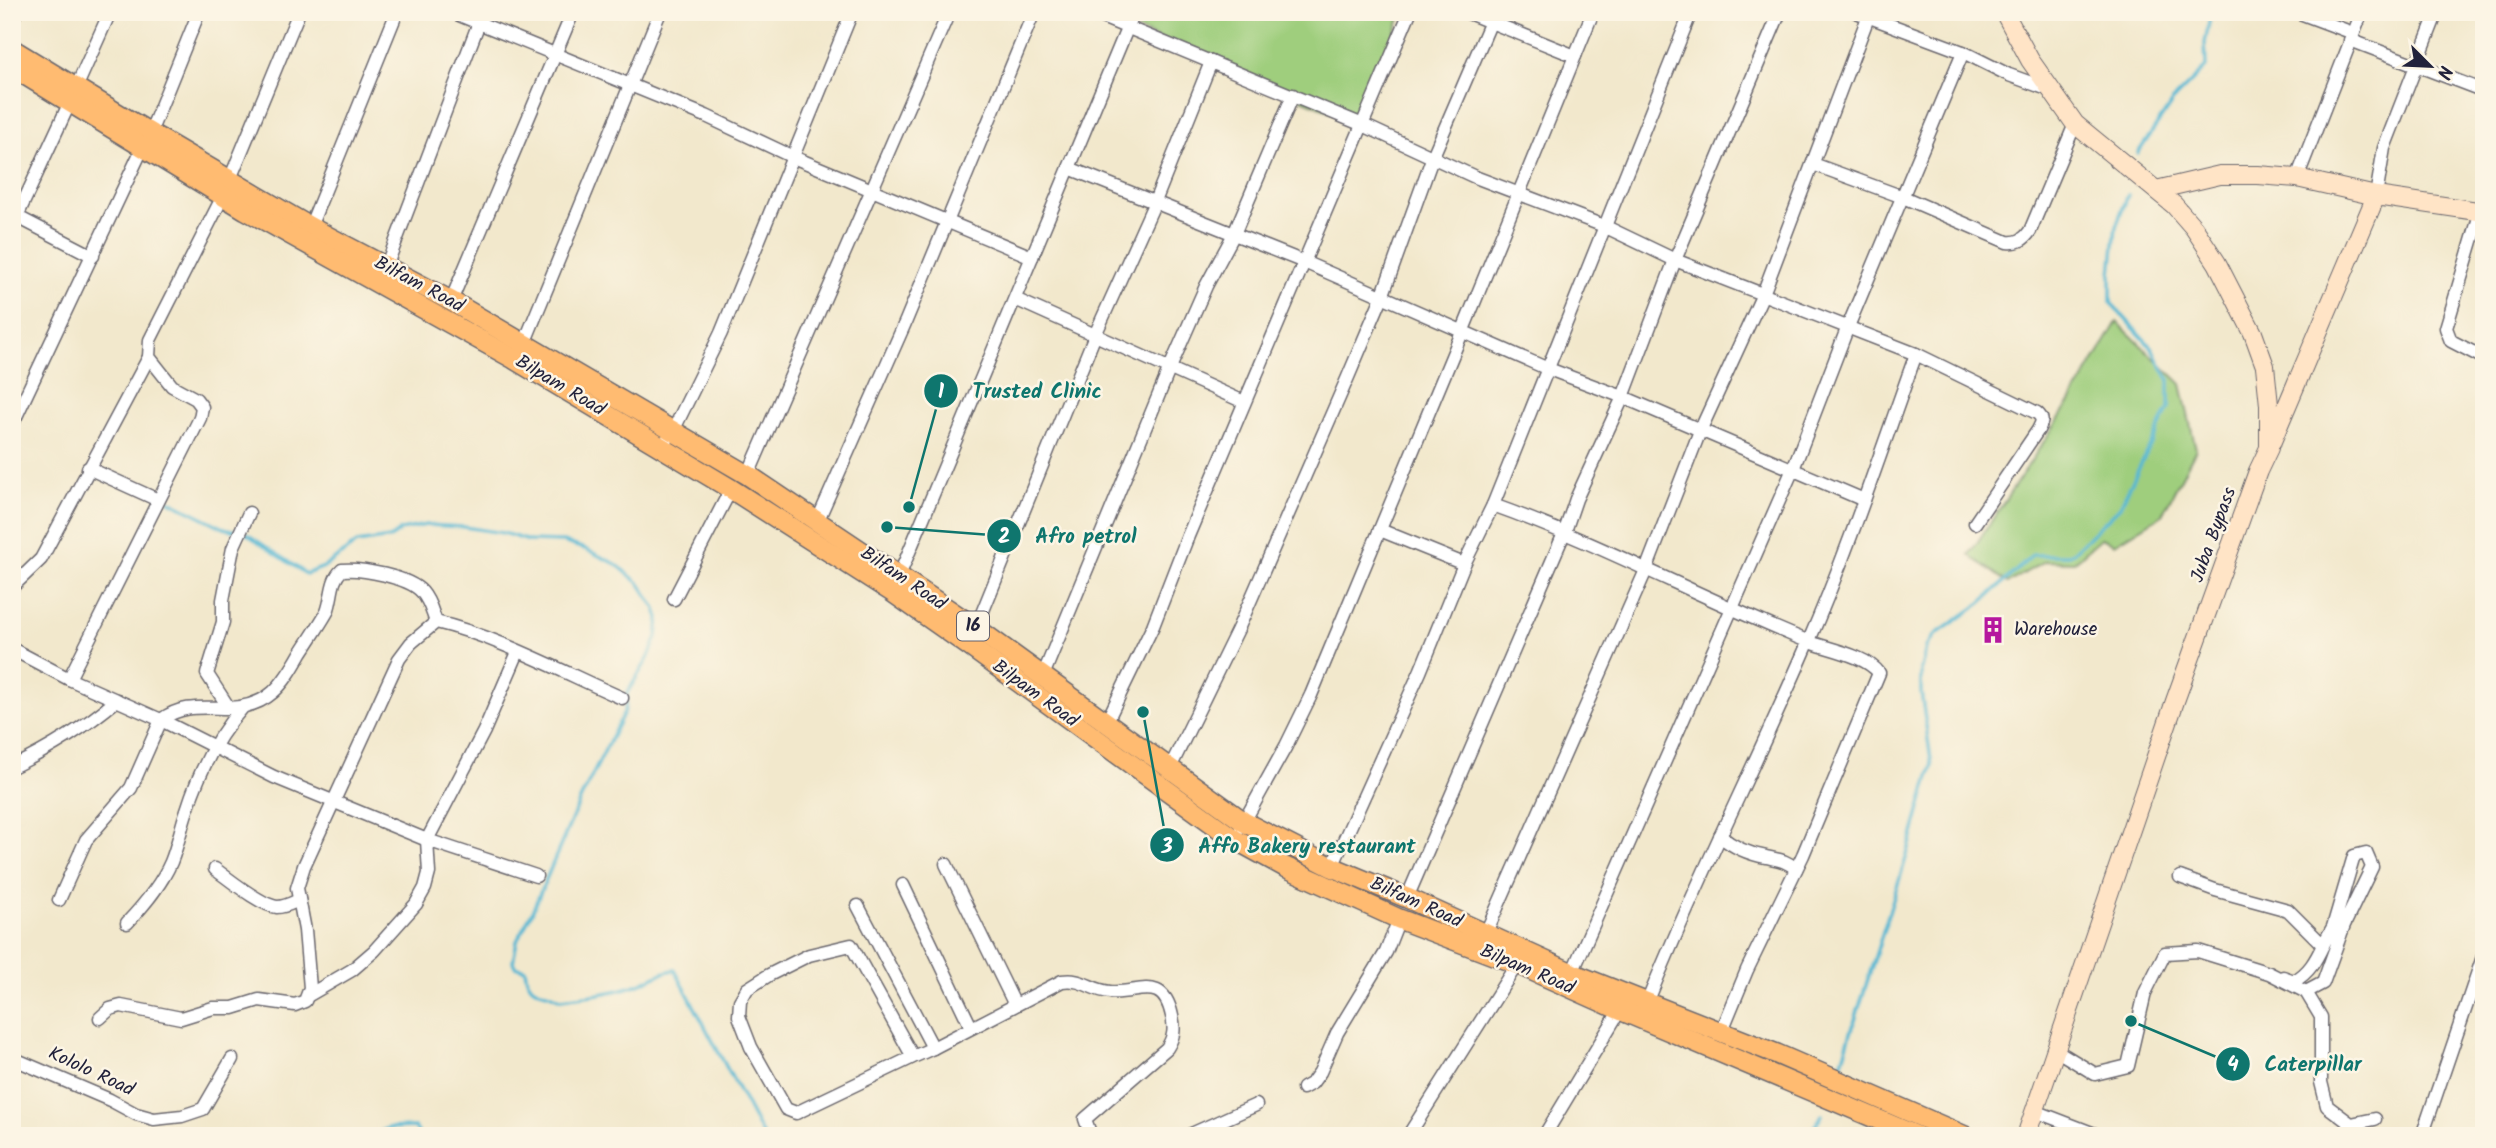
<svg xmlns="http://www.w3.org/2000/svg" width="2496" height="1148" font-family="Kalam,sans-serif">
	<rect width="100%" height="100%" fill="#fcf5e5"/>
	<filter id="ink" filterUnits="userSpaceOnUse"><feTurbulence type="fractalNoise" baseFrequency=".0143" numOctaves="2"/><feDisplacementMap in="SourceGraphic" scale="14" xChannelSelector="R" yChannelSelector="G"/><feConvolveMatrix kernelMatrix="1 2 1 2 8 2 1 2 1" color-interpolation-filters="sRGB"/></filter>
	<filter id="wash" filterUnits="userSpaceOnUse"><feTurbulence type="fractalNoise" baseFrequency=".00686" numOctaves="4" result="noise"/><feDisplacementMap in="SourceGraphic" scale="28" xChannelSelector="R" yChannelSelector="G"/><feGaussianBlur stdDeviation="1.57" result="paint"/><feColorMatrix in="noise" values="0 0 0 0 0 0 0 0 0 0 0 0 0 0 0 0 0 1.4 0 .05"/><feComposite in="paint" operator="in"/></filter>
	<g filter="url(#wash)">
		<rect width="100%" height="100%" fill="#f2e8cc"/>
		<g fill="#9fce7d" stroke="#60785c" stroke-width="2">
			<path d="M1144 12H1403L1356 122 1136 29Z"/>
			<path d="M2117 322 2181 384 2196 449 2162 515 2115 544 2101 538 2074 562 2045 561 2008 583 1969 555 2070 402Z"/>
		</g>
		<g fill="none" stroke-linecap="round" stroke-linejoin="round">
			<g stroke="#55b7d3" stroke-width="3.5">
				<path d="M2138 153 2175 98 2206 67 2205 43 2211 12"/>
				<path d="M164 498 224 528 236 531"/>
				<path d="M244 532 306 574 324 567 357 543 390 538 401 530 426 525 464 527 503 533 529 541 563 542 585 549 616 564 640 584 656 609 659 618 657 637 648 659 627 693 625 710 580 800 532 912 517 941 513 962 515 966 525 969C528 996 544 988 560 999 585 996 609 994 633 986 649 982 659 971 675 970L763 1136"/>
				<path d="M1839 1071 1907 855 1932 766 1921 692V669L1926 647 1935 635 1981 603 2033 555H2070L2119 508 2169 408V379L2152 348 2111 303V274L2116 226 2128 195"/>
				<path d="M372 1136 388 1128 415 1127 420 1136"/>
				<path d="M1809 1136 1822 1115"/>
			</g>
		</g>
	</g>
	<g filter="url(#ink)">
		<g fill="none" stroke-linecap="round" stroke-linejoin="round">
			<defs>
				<g id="street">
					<path d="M452 12 706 116 793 157 1032 257"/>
					<path d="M1090 12 1363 125 1475 177 1604 226 1675 260 1916 354 2037 413C2044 419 2042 422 2038 430L1975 523"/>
					<path d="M1466 12 1575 56"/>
					<path d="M1856 12 1963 52 2009 75 2053 91"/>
					<path d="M2297 12 2353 33"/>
					<path d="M12 21 16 12"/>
					<path d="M2350 40 2484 91"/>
					<path d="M76 88 110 12"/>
					<path d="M150 133 199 12"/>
					<path d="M1813 164 1903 197 2007 242C2018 243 2024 240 2030 231L2075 124"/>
					<path d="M1069 168 1304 262 1546 368 1623 397 1864 500"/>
					<path d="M2297 178 2362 12"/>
					<path d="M2376 196 2384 148 2437 12"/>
					<path d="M2484 201 2446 328 2451 341 2484 358"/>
					<path d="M12 214 93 256"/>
					<path d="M12 227 70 102"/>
					<path d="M310 227 397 12"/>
					<path d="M386 267 483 12"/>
					<path d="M1015 299 1244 402"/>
					<path d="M451 301 573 12"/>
					<path d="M524 344 660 12"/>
					<path d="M12 425 143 147"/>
					<path d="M663 446 673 431 721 333 852 12"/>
					<path d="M88 468 158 500"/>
					<path d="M748 475 949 12"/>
					<path d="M1493 505C1600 543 1701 598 1807 641 1827 649 1866 655 1879 673L1803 855 1747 970 1721 1033"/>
					<path d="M817 522 905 323 1034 12"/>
					<path d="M1380 530 1464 564"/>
					<path d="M899 576 1134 12"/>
					<path d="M12 587 41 559 149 357"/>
					<path d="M674 599 731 489"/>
					<path d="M976 628 1095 335 1154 204 1211 62"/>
					<path d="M12 649 69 679 161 720 274 777 427 840 536 876"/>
					<path d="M1042 678 1169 370 1206 286 1234 234 1293 95"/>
					<path d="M69 679 200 418 202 407 196 399 172 386 149 357 150 340 223 196 299 12"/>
					<path d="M229 708 207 674 223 622V600L233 548 249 513"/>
					<path d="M1106 723 1153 626 1188 536 1410 12"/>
					<path d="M12 767C50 749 85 727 117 700"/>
					<path d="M1169 770 1238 629 1348 377 1382 297 1433 156 1495 12"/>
					<path d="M1241 827 1286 746 1311 695 1463 330 1593 12"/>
					<path d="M1720 836C1733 847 1749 854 1766 857 1779 860 1786 860 1796 869"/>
					<path d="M946 864 1015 1005"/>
					<path d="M1332 867 1420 672 1464 564 1493 505 1691 12"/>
					<path d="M215 869C229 879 260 905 277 907 285 907 292 903 299 900"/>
					<path d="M2180 877 2215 890 2288 910 2323 945 2333 927 2354 856 2366 853 2372 867 2344 925 2323 983 2306 992"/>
					<path d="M903 885 971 1027"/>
					<path d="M1407 898 1565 531 1576 499 1623 397 1675 260 1780 12"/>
					<path d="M59 900 86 840 131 788 161 720C182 704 204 708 228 708 269 707 283 685 301 653 310 639 319 626 327 612 333 597 330 581 342 570 361 568 409 577 422 592 430 601 432 612 436 622"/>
					<path d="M858 906 933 1048"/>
					<path d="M127 923C145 904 161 885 171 862 178 845 181 827 187 810 199 772 216 737 243 707"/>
					<path d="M1485 935 1646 570 1700 431 1763 294 1870 12"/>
					<path d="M1572 973 1793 469 1847 329 1963 52"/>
					<path d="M2283 977 2294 981C2309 973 2316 960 2323 945"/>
					<path d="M309 995 352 970 374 951 416 904 425 888 429 873 427 840 484 731 518 652"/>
					<path d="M1647 1003C1696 881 1756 764 1808 643 1849 549 1881 451 1916 354"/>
					<path d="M100 1018 110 1009 121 1006 181 1018 213 1008H233L259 1000 295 1005 305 1001 310 988 305 930 297 888 304 866 399 659 411 643 436 622C496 636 565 673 622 698"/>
					<path d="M2054 1049 2095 1074 2128 1066 2145 993 2165 953 2198 951 2269 973 2306 992 2321 1017V1082L2327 1106 2351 1124 2375 1119"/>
					<path d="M913 1057 851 945 809 955 769 975 747 989 740 1001 739 1016 751 1047 786 1109 796 1113 913 1057 933 1048 1062 981C1083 978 1090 990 1110 992 1137 995 1163 973 1172 1016 1175 1029 1174 1037 1167 1048L1085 1119 1091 1136"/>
					<path d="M12 1058 110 1100 136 1114 154 1119 182 1116 203 1109 232 1059"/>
					<path d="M1303 1088 1312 1083 1320 1072 1337 1033 1386 952 1399 919"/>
					<path d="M2035 1111 2100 1136"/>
					<path d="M1187 1136 1256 1105"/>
					<path d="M1408 1136 1517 964"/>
					<path d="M1544 1136 1620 1010"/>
					<path d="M2422 1136 2484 954"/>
				</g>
				<g id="secondary">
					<path d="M2004 12 2030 60 2075 124 2174 205 2194 228 2217 263 2253 333 2265 366 2269 405V448L2258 471 2175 701 2026 1136"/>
					<path d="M2156 190 2220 175H2258L2297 178 2376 196 2484 212"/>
					<path d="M2272 441 2376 196"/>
				</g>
				<g id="primary">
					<path d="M12 49 150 133 310 227 451 301 748 475 976 628 1244 822 1332 867 1407 898 1572 973 1777 1054 1965 1136"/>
					<path d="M12 67 246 210 514 359 731 489 892 592 969 646 1234 839 1285 867 1399 919 1517 964 1620 1010 1917 1136"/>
				</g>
			</defs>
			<use href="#street" stroke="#6b676e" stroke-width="15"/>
			<use href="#secondary" stroke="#6b676e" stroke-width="20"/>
			<use href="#primary" stroke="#6b676e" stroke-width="22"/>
			<use href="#street" stroke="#fff" stroke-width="12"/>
			<use href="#secondary" stroke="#ffe4c6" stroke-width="18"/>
			<use href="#primary" stroke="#ffbb71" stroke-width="19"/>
		</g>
	</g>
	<defs>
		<symbol id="building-bare" viewBox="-9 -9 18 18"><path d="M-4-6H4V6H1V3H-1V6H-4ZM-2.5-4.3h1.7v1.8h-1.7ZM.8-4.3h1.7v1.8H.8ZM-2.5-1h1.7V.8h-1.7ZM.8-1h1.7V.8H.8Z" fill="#b5179e" stroke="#fcf5e5" stroke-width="2.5" paint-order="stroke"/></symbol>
	</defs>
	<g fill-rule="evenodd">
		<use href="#building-bare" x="1974" y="611" width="38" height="38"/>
	</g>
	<g text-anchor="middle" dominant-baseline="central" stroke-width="5" stroke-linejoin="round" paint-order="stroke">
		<rect fill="#fcf5e5" stroke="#63616e" stroke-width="2" x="957" y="611.5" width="32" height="29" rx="5"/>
		<g font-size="18" font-weight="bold" fill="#22223b">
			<text x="973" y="626">16</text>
		</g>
		<g font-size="19" fill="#22223b" stroke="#fcf5e5">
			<text transform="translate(419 285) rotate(28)">Bilfam Road</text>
			<text transform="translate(560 386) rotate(31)">Bilpam Road</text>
			<text transform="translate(2214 535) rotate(-70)">Juba Bypass</text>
			<text transform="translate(903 579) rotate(34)">Bilfam Road</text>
			<text transform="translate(1035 694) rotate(36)">Bilpam Road</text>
			<text transform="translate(1416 903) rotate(24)">Bilfam Road</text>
			<text transform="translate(1527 970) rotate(23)">Bilpam Road</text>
			<text transform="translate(91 1072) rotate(25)">Kololo Road</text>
		</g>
		<g font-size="19" fill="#22223b" stroke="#fcf5e5" text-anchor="start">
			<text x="2014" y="630">Warehouse</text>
		</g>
	</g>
	<path fill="none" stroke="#0f766e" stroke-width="2.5" d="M909 507L941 391M887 527L1004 536M1143 712L1167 845M2131 1021L2233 1064"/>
	<g fill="#0f766e" stroke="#fcf5e5" stroke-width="2.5">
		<circle cx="909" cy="507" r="7"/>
		<circle cx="887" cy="527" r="7"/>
		<circle cx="1143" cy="712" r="7"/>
		<circle cx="2131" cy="1021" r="7"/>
		<circle cx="941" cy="391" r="18"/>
		<circle cx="1004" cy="536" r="18"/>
		<circle cx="1167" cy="845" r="18"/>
		<circle cx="2233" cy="1064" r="18"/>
	</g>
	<g font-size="21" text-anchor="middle" font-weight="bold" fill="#fff">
		<text x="941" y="398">1</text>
		<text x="1004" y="543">2</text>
		<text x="1167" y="853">3</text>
		<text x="2233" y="1071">4</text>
	</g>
	<g font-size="21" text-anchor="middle" font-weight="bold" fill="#0f766e" stroke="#fcf5e5" stroke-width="5" stroke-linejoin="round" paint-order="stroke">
		<text x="1037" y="398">Trusted Clinic</text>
		<text x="1086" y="543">Afro petrol</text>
		<text x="1307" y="853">Affo Bakery restaurant</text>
		<text x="2313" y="1071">Caterpillar</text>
	</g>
	<rect width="2496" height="1148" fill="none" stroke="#fcf5e5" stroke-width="42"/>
	<g transform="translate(2430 66) rotate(114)" stroke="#fcf5e5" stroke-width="5" paint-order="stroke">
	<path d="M0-5L12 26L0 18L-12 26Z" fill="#22223b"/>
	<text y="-10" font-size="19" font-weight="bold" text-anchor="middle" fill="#22223b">N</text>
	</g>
</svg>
